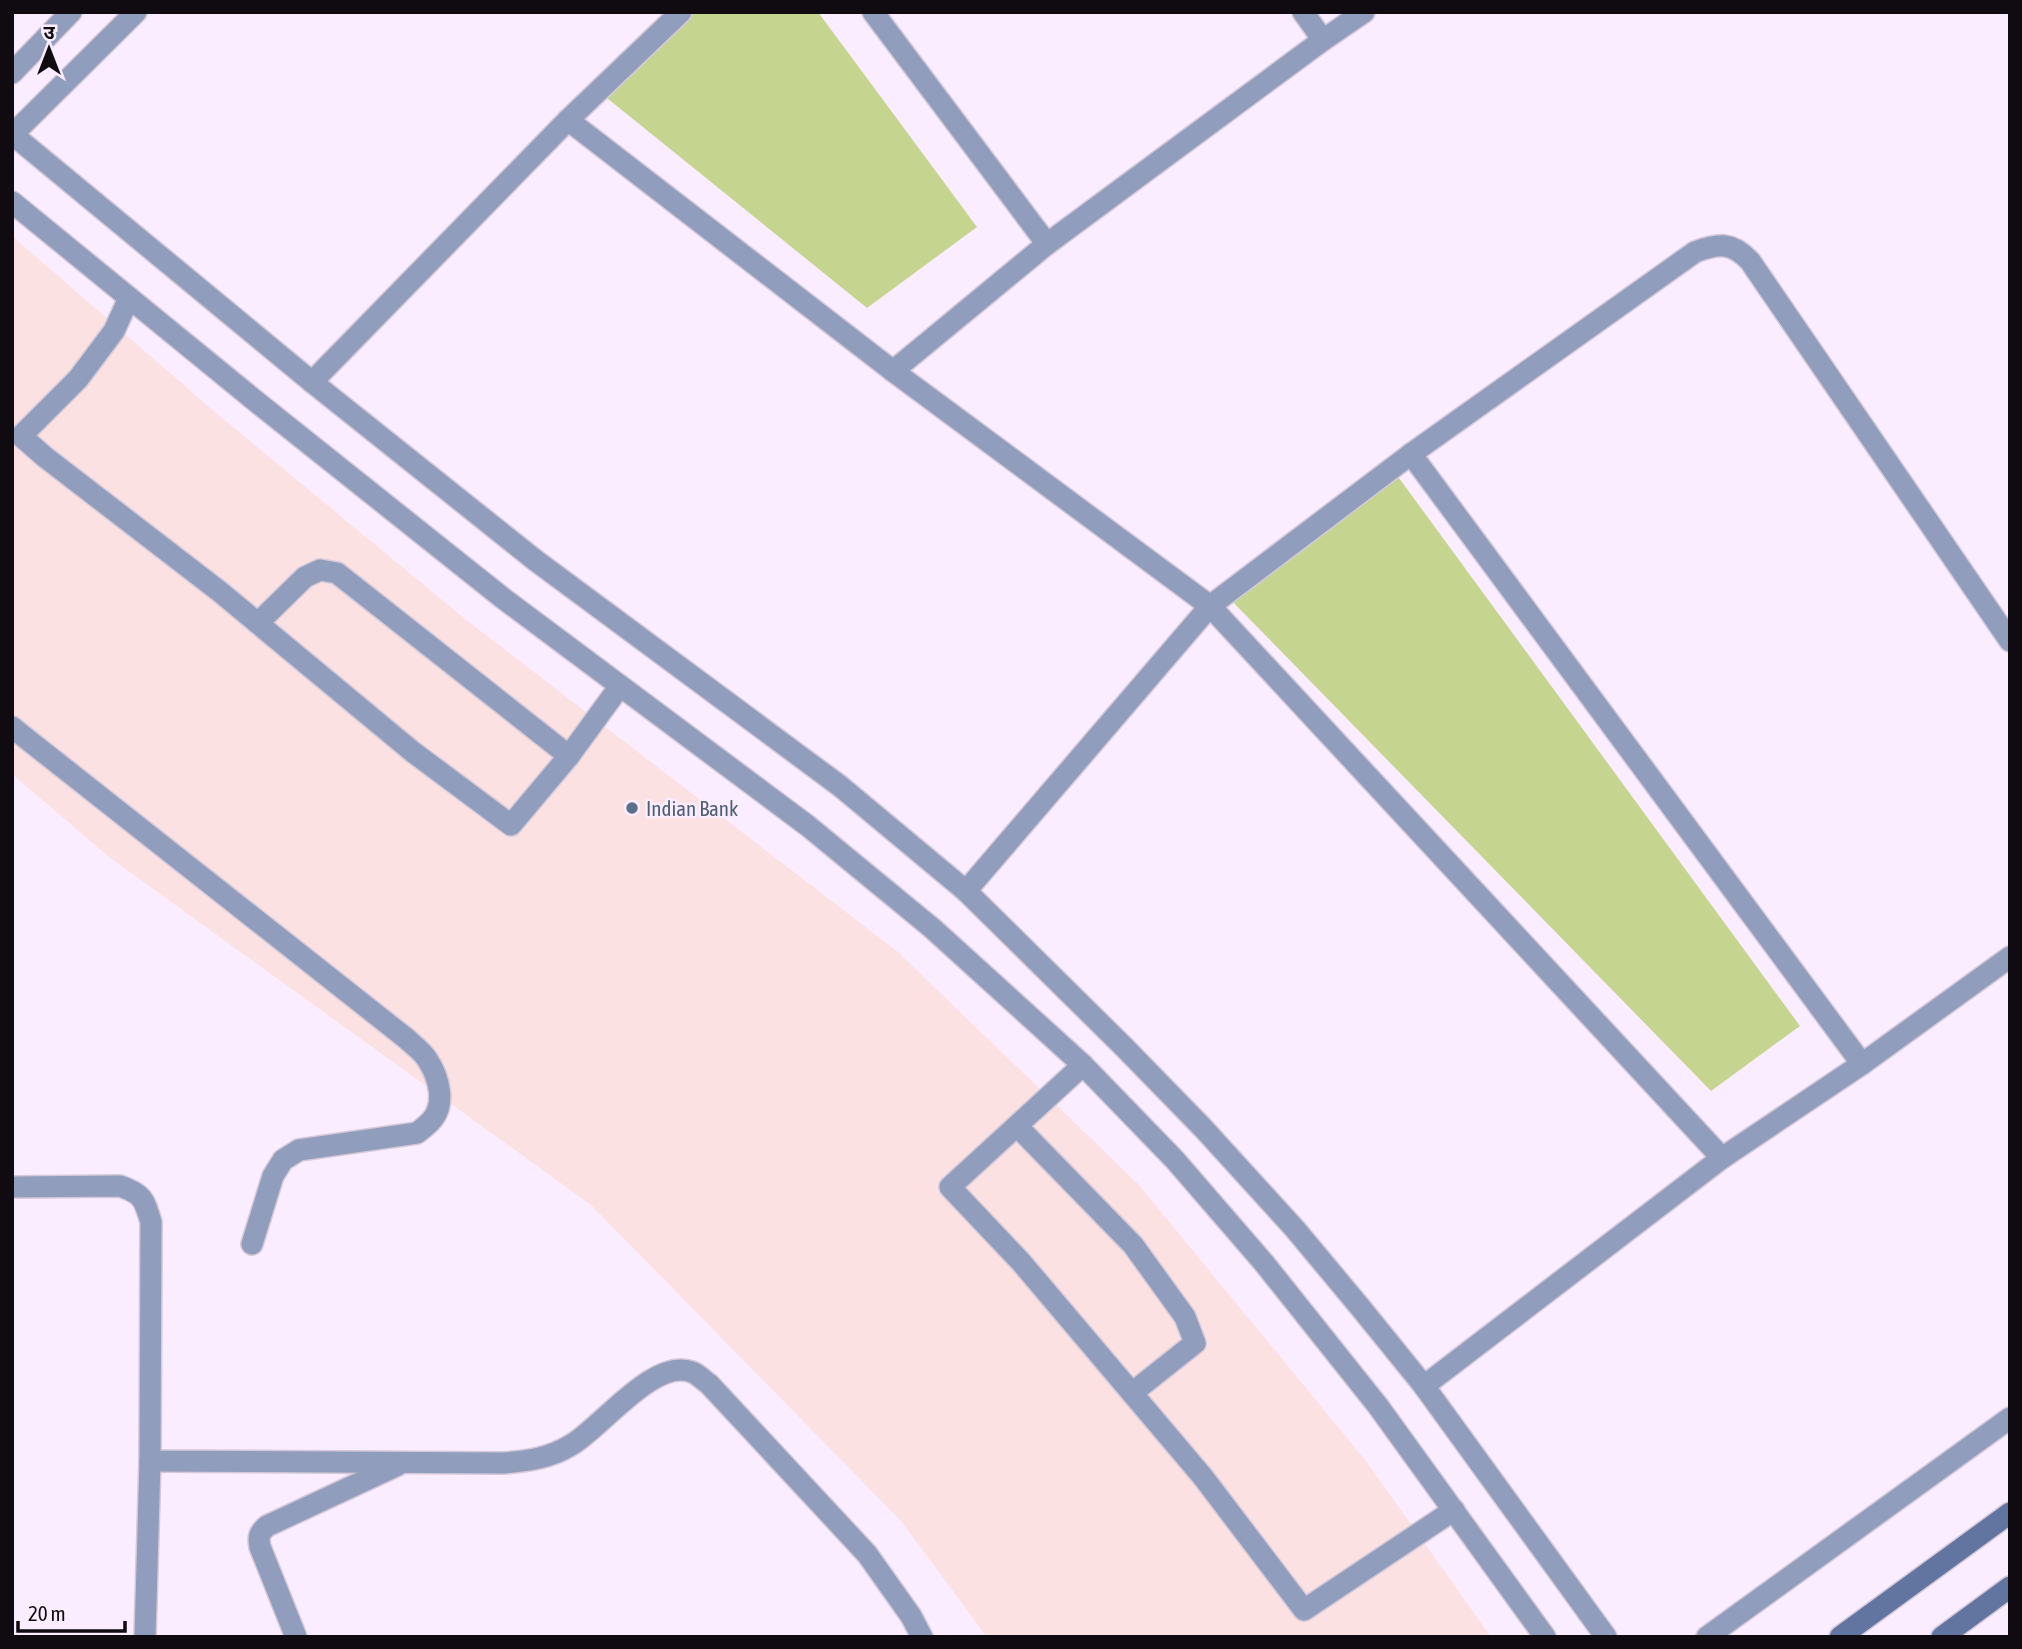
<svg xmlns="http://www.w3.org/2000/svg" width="2022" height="1649" font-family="'Asap Condensed','Noto Sans Devanagari',sans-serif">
	<rect width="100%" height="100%" fill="#faedff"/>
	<path fill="#fce1e2" d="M12 236 216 413 465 619 898 952 1138 1184 1366 1461 1491 1637H987L901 1521 591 1205 109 857 12 774Z"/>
	<g fill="#c5d590">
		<path d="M693 12H818L977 227 867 308 592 86Z"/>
		<path d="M1399 478 1800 1026 1711 1091 1226 595Z"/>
	</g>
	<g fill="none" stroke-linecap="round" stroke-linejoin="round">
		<defs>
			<g id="lane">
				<path d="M13 728 407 1039C413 1045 422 1051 427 1059 439 1077 447 1105 430 1122 426 1126 421 1130 417 1133L299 1150 283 1160 273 1176 252 1244"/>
				<path d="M12 1187 120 1186C143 1194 144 1199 151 1222L150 1461 504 1463C528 1461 550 1458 571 1445 601 1428 654 1357 692 1372 698 1374 704 1381 709 1384L867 1554 911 1616 922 1637"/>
				<path d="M145 1637 150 1461"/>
				<path d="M296 1637 260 1547C258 1537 259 1533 267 1526L398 1465"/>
			</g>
			<g id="street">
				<path d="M873 12 1047 244"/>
				<path d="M1303 12 1323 40"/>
				<path d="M12 73 71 12"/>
				<path d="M568 120 893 371 1210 606 1722 1158"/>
				<path d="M12 134 312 382 535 560 840 786 966 891 1124 1047 1203 1128 1295 1229 1360 1307 1424 1386 1606 1637"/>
				<path d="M12 135 136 12"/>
				<path d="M12 202 258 403 504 599 808 826 932 928 1083 1065 1175 1160 1264 1263 1378 1406 1545 1637"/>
				<path d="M129 298 114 331 78 379 21 436 45 457 219 591 413 752 511 825 569 756 620 686"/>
				<path d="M893 371 1047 244 1323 40 1364 12"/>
				<path d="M312 382 568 120 681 12"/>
				<path d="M1411 454 1862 1064"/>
				<path d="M258 623 305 577 320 570 337 573 569 756"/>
				<path d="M12 727V729"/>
				<path d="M966 891 1210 606 1411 454 1695 252C1719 243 1732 242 1750 261L2010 641"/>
				<path d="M1083 1065 950 1187 1021 1262 1203 1477 1304 1610 1454 1510"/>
				<path d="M1017 1126 1133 1245 1185 1317 1195 1343 1132 1393"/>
				<path d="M1424 1386 1722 1158 1862 1064 2010 957"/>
				<path d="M1707 1637 2010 1418"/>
			</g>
			<g id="secondary">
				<path d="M1840 1637 2010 1513"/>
				<path d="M1942 1637 2010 1587"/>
			</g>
		</defs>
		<use href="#lane" stroke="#d5c9d9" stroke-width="24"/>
		<use href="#street" stroke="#d5c9d9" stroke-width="24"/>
		<use href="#secondary" stroke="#d5c9d9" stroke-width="24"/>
		<use href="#lane" stroke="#909dbc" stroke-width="21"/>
		<use href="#street" stroke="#909dbc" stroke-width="21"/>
		<use href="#secondary" stroke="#6274a0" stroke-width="21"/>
	</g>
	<circle fill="#5c6f8a" stroke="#faedff" stroke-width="2.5" cx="632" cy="808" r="7"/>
	<g text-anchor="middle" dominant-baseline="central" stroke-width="5" stroke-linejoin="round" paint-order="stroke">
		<g font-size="21" fill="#4e5e75" stroke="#faedff" text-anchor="start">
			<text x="646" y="808">Indian Bank</text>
		</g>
	</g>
	<rect width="2022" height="1649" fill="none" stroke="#100b11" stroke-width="28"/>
	<g transform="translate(49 49)" stroke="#faedff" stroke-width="5" paint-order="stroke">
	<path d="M0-5L12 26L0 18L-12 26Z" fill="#100b11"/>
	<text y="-10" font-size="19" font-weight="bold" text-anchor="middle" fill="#100b11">उ</text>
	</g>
	<path d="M18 1621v10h107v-10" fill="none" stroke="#100b11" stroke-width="3.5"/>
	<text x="28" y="1621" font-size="21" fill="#100b11" stroke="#faedff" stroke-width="5" paint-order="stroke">20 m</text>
</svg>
